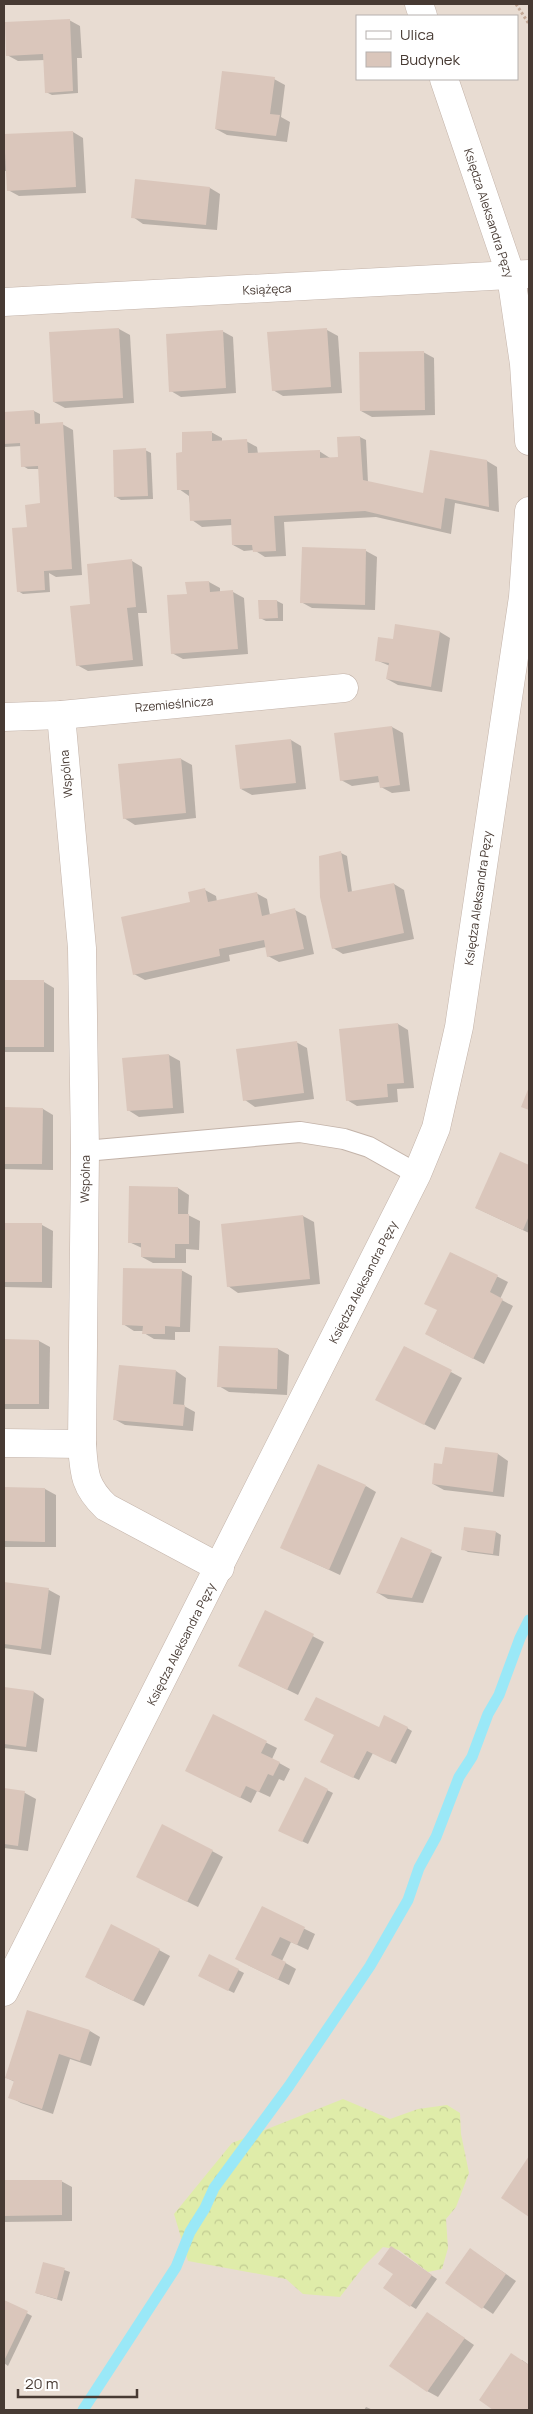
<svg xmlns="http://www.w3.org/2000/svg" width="533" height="2414" font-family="Manrope,sans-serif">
	<defs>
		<pattern id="forest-crowns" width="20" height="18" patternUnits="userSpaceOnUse" patternTransform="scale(1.25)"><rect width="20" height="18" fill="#dfeca9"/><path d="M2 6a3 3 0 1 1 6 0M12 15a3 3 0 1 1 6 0" fill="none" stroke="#c1cb92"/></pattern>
	</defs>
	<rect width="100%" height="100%" fill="#f4ebe4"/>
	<path fill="#e8dcd2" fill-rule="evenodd" d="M4 4H529V2410H4ZM357 16H517V79H357Z"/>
	<path fill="url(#forest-crowns)" d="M343 2099 390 2119 418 2109 447 2105 460 2113 461 2134 469 2173 456 2207 446 2219 448 2248 442 2269 428 2272 399 2250 383 2247 364 2266 340 2297 303 2294 286 2279 188 2261 174 2214 232 2143Z"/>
	<g fill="#0003">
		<path d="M69 20 80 26 82 58H77L78 93 52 95 46 92 45 60 18 61 7 55Z"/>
		<path d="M274 79 285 85 281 117 290 122 287 142 227 135 216 129Z"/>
		<path d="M73 132 83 138 86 193 19 196 8 190 7 171H4V135Z"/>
		<path d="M210 188 220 194 217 230 143 224 133 217Z"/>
		<path d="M119 329 130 335 134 403 65 408 54 402 50 333Z"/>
		<path d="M327 330 338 336 342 393 283 396 273 390 269 333Z"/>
		<path d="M222 331 233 337 236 393 181 397 171 391Z"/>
		<path d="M423 352 434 358 435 415 372 417 361 411Z"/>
		<path d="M34 411 40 414V425L62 424 73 430 82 575 56 577 49 573 50 592 23 594 18 591 28 528 41 505 39 469H28L23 466 22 446 4 447V413Z"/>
		<path d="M211 432 222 438V442L246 441 257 447 258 454 319 451 330 458H339L338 439 360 437 366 440 368 483 424 495 487 461 497 467 499 512 455 503 451 534 376 517 284 522 286 556 265 557 254 550 244 551 233 545 232 525 202 527 192 520 189 496 179 489 184 454Z"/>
		<path d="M145 450 151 453 153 499 121 500 116 497Z"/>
		<path d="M303 549 366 551 377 557 375 610 312 608 301 602Z"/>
		<path d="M132 561 142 567 147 613H138L143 666 88 671 77 665 92 605Z"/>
		<path d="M209 582 220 588V593L233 592 244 598 248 654 183 659 172 653 188 595 187 584Z"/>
		<path d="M277 601 283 604V621H266L260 618Z"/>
		<path d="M440 632 450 638 442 692 398 685 387 679 390 666 376 660 394 641Z"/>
		<path d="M392 727 403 733 410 791 392 793 381 787 380 782 352 786 341 780Z"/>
		<path d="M291 740 301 746 306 789 252 795 241 789Z"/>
		<path d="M181 759 192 765 196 818 135 825 124 818Z"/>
		<path d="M341 853 347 856 352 892 394 884 404 890 414 939 343 954 333 948Z"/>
		<path d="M205 890 216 896 217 902 256 893 267 899 270 915 295 910 306 916 314 954 279 962 268 956 266 947 229 955 230 961 145 980 134 974 191 903Z"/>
		<path d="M4 981 44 982 54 988V1052H4Z"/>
		<path d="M398 1024 408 1030 414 1088 397 1089 398 1102 357 1106 347 1100Z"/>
		<path d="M296 1042 307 1048 314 1099 255 1107 245 1100Z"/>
		<path d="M169 1055 180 1061 184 1113 139 1117 128 1110Z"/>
		<path d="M4 1109H43L53 1115V1170L4 1169Z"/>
		<path d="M501 1154 529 1167V1233L476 1208Z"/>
		<path d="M178 1188 189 1195 188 1215 200 1221 199 1250 186 1249V1263H153L142 1257V1248L129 1242Z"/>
		<path d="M303 1216 314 1222 320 1284 238 1293 228 1286Z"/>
		<path d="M4 1224 42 1225 53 1231 52 1288 4 1287Z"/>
		<path d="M451 1253 508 1282 500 1299 513 1306 484 1364 437 1340 439 1310Z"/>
		<path d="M181 1270 192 1276 190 1332H175V1340L154 1339 144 1333V1331H134L123 1324Z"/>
		<path d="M4 1341H39L50 1347 49 1409H4Z"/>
		<path d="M405 1347 462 1378 435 1430 388 1405Z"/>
		<path d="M278 1349 289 1355 287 1395 229 1392 219 1386Z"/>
		<path d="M176 1371 186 1378 184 1406 195 1412 193 1431 125 1425 114 1419Z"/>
		<path d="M498 1454 508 1461 504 1497 444 1490 433 1484 443 1466Z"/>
		<path d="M366 1486 376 1492 340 1575 282 1548Z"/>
		<path d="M4 1489H45L56 1495V1547H4Z"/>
		<path d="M496 1532 501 1535 499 1556 468 1552 463 1549Z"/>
		<path d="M402 1539 442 1557 423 1603 388 1599 378 1593Z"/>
		<path d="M4 1583 49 1590 60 1596 51 1655 4 1648Z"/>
		<path d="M266 1612 324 1642 298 1695 250 1671Z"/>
		<path d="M4 1689 34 1692 44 1699 37 1752 4 1748Z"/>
		<path d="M213 1716 277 1748 272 1759 290 1769 284 1781 279 1779 270 1797 257 1791 251 1803 198 1776Z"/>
		<path d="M407 1728 412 1731 396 1764 373 1753 359 1780 327 1765 379 1729Z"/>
		<path d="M4 1790 25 1793 36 1799 28 1851 4 1848Z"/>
		<path d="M327 1790 333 1793 308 1844 285 1833Z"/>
		<path d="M212 1851 223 1857 198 1907 148 1882Z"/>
		<path d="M262 1908 315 1934 308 1950 291 1942 282 1961 296 1969 289 1985 248 1965Z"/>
		<path d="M159 1950 170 1956 144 2006 97 1983Z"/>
		<path d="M209 1955 244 1973 234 1993 205 1979Z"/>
		<path d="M90 2031 100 2037 91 2066 70 2059 53 2114 21 2103 10 2097 15 2082 7 2078Z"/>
		<path d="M529 2158V2215L503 2198Z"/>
		<path d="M61 2181 72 2187V2221L4 2222V2182Z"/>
		<path d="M397 2251 437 2279 416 2309 411 2306 395 2274Z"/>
		<path d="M480 2256 516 2281 493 2314 447 2283Z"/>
		<path d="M44 2263 70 2272 62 2301 36 2293Z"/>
		<path d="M4 2301 32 2316 8 2366 4 2363Z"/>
		<path d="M438 2320 474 2345 438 2397 427 2391Z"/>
		<path d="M522 2360 529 2365V2410H496L480 2400Z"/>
		<path d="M366 2407 373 2410H364Z"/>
	</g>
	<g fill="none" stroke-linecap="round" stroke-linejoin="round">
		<path stroke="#9ae8f7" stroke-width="11" d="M83 2410 176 2267 190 2232 205 2208 214 2188 289 2086 370 1966 408 1900 419 1868 436 1837 459 1777 472 1757 488 1714 499 1695 520 1638 529 1620"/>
	</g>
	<g fill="#dac6bb">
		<path d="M70 19 73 91 45 93 43 54 6 56 5 22Z"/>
		<path d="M222 71 275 77 270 114 280 115 276 136 215 129Z"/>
		<path d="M73 131 76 187 7 191 4 134Z"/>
		<path d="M135 179 210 187 206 225 131 218Z"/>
		<path d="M119 328 123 398 53 402 49 332Z"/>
		<path d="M327 328 331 387 272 391 267 332Z"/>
		<path d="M223 330 226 388 169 392 166 334Z"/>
		<path d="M424 351 425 410 360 411 359 352Z"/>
		<path d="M34 410 35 424 63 422 72 569 44 571 45 590 17 592 12 528 27 527 25 505 40 503 38 466 21 467 20 443 4 444V412Z"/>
		<path d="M212 431V441L247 439 248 453 320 450V458L338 457 337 437 360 436 363 480 423 493 430 450 487 460 489 507 445 498 441 529 365 511 274 516 276 551 253 552 252 545H232L231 519 190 521 189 490H177L176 453 182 452V432Z"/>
		<path d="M146 448 148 496 114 497 113 450Z"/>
		<path d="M302 547 366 549 365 605 300 603Z"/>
		<path d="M132 559 136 607 127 608 133 660 76 666 70 606 90 604 87 564Z"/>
		<path d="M209 581 210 592 233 590 238 649 171 654 167 595 187 594 185 582Z"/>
		<path d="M258 600H277L278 618 259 619Z"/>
		<path d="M395 624 440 631 431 687 386 679 389 663 375 661 378 637 393 639Z"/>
		<path d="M392 726 400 785 380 788 378 776 340 781 334 733Z"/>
		<path d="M291 739 296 783 240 789 235 745Z"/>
		<path d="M181 758 186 813 123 819 118 764Z"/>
		<path d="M341 851 348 892 394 883 404 933 332 949 320 897 319 856Z"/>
		<path d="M205 888 208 902 257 892 262 916 295 908 304 949 267 957 264 940 219 949 220 956 133 975 121 917 190 902 188 892Z"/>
		<rect x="4" y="980" width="40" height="67"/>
		<path d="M398 1023 404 1083 387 1084 388 1097 346 1101 339 1029Z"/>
		<path d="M297 1041 304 1093 243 1101 236 1049Z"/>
		<path d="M169 1054 173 1108 127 1111 122 1058Z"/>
		<path d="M529 1087V1110L521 1107Z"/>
		<path d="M4 1107 43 1108 42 1164H4Z"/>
		<path d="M500 1152 529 1165V1216L523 1230 475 1208Z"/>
		<path d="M129 1186 178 1187V1214H189V1244H175V1258L141 1257V1243H128Z"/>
		<path d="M303 1215 310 1279 227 1287 221 1224Z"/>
		<rect x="4" y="1223" width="38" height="59"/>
		<path d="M450 1252 498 1275 490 1292 503 1299 473 1359 425 1334 437 1310 424 1304Z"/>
		<path d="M123 1268 182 1269 180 1327 165 1326V1334H142L143 1326 122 1325Z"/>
		<path d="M4 1339 39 1340V1404H4Z"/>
		<path d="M219 1346 278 1348 277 1389 217 1387Z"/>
		<path d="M404 1346 452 1370 424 1425 375 1400Z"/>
		<path d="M119 1365 176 1370 173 1404 185 1405 183 1426 113 1420Z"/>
		<path d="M445 1447 498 1453 493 1492 432 1484 434 1463 442 1464Z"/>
		<path d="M318 1464 366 1485 329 1570 280 1548Z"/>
		<path d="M4 1487 45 1488V1542L4 1541Z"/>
		<path d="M464 1527 496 1531 493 1554 461 1550Z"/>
		<path d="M401 1537 432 1550 412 1598 376 1593Z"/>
		<path d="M4 1582 49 1588 41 1649 4 1644Z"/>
		<path d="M265 1610 314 1634 287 1690 238 1666Z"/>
		<path d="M4 1687 34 1691 26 1747 4 1744Z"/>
		<path d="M316 1697 379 1727 384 1715 408 1727 390 1762 367 1751 353 1778 320 1762 334 1735 304 1720Z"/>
		<path d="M213 1714 267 1741 261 1753 280 1762 273 1776 268 1774 259 1792 246 1786 240 1798 185 1771Z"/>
		<path d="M305 1777 328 1789 302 1842 278 1831Z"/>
		<path d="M4 1788 25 1791 18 1846 4 1844Z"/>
		<path d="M162 1824 213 1850 187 1902 136 1877Z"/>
		<path d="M262 1906 305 1927 297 1945 280 1937 271 1955 286 1962 278 1980 235 1959Z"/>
		<path d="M111 1924 160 1949 133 2001 85 1977Z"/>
		<path d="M209 1954 239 1969 228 1991 198 1976Z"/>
		<path d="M27 2010 90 2030 80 2061 59 2054 42 2109 8 2098 14 2081 5 2078Z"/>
		<path d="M529 2156V2217L501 2198Z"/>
		<path d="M4 2180H62V2215L4 2216Z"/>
		<path d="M391 2246 432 2275 410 2307 383 2288 393 2274 378 2264Z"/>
		<path d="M470 2248 506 2274 482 2309 445 2283Z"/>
		<path d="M43 2262 65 2268 57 2299 35 2293Z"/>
		<path d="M4 2300 28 2311 4 2361Z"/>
		<path d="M427 2312 465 2338 427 2392 389 2366Z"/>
		<path d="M511 2353 529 2365V2410H493L479 2400Z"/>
	</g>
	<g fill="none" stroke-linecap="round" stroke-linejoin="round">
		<defs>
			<path id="service" d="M85 1151 300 1132 344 1139 369 1147 417 1174"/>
			<g id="minor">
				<path d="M419 4 423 16"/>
				<path d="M444 79 511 276 524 364 529 441"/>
				<path d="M4 302 529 274"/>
				<path d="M61 715 82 948 85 1151 82 1444C84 1473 84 1486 106 1507L220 1568"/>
				<path d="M4 717 61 715 344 688"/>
				<path d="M4 1443 82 1444"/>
				<path d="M4 1992 417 1174 436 1128 459 1027 523 597 529 511"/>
			</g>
		</defs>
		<use href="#service" stroke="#c3b3a9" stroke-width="22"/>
		<use href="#minor" stroke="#c3b3a9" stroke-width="29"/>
		<path stroke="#c3a896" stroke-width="3" stroke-dasharray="2.5 2.5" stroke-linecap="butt" d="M516 4 529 24"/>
		<use href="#service" stroke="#fff" stroke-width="20"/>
		<use href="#minor" stroke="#fff" stroke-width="28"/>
	</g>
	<g text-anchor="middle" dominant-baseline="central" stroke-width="4" stroke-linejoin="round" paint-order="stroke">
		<g font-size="12" fill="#473a33" stroke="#fff">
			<text transform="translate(489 213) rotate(72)">Księdza Aleksandra Pęzy</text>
			<text transform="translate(267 289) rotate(-3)">Książęca</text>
			<text transform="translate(174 704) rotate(-5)">Rzemieślnicza</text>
			<text transform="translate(66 774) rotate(-95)">Wspólna</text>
			<text transform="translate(478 898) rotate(-82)">Księdza Aleksandra Pęzy</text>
			<text transform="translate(85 1179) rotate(-89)">Wspólna</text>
			<text transform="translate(363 1282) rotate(-63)">Księdza Aleksandra Pęzy</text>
			<text transform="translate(181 1644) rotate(-63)">Księdza Aleksandra Pęzy</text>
		</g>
	</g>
	<rect width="533" height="2414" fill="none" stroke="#473a33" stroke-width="10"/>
	<rect x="356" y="15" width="162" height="65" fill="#ffffff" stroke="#b5b0ad"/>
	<rect x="366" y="31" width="25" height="8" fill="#ffffff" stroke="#b5b0ad"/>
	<text x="400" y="40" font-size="15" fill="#473a33">Ulica</text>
	<rect x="366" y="52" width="25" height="15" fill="#dac6bb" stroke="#b5b0ad"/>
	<text x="400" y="65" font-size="15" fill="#473a33">Budynek</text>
	<path d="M18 2389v8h119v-8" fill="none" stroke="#473a33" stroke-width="2.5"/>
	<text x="25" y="2389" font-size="15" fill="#473a33" stroke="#ffffff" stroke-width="4" paint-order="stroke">20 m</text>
</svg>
